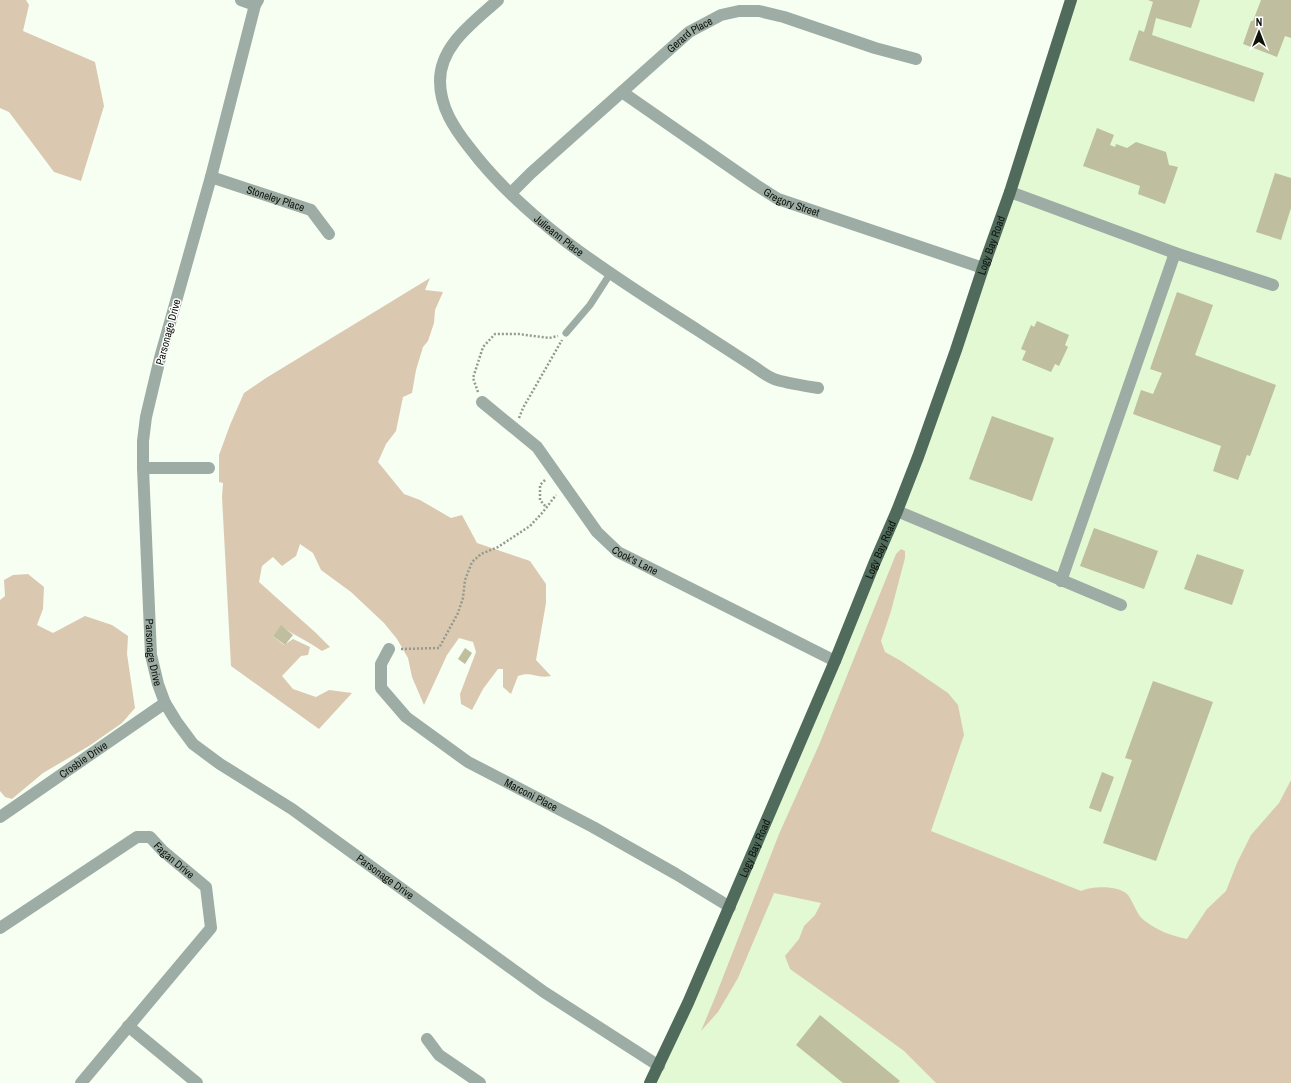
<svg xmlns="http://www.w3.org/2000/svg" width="1291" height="1083" font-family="'Archivo Narrow',sans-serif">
	<rect width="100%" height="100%" fill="#f7fef2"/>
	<path fill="#e2f9d4" d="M1071 0H1291V1083H650L883 546Z"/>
	<g fill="#dac9b0">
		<path d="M0 0H26L29 5 23 31 95 62 104 106 81 181 54 172 9 112 0 108Z"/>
		<path d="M430 278 425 290 443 292 435 310 434 323 428 341 423 347 416 370 412 393 403 397 396 431 386 444 378 462 404 494 420 500 451 518 462 515 477 543 530 561 546 584V603L536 660 551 676C537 679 531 671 518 676L511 694 503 687V669H498L483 689 472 710 461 704 460 694 476 652 473 642 459 638 447 655 424 705 412 677 408 658 397 639 384 623 351 592 321 570 313 553 300 544 296 556 282 566 273 557 262 566 259 582 316 633 330 647 322 651C309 642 294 635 281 626L273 636 284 645 293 639 310 647 308 655 301 656 282 676 293 689 316 697 329 690 352 693 319 729 231 666 222 497 223 483 219 482V455L230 425 244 393 266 378Z"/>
		<path d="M901 549 905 551V558L891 611 881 641 885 652 901 661 948 693 958 705 964 735 931 831 1081 891C1092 886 1119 885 1128 895 1134 903 1137 916 1145 921 1158 931 1172 936 1187 939L1207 909 1226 891 1237 863 1251 835 1279 803 1291 780V1083H936L904 1051 852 1013 790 969 785 956 799 939 804 926 815 915 821 903 774 893 738 978 718 1012 701 1031 716 995 779 834 819 745 896 554Z"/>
		<path d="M28 574 44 587 43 609 37 625 53 633 85 616 112 625 128 636 127 654 135 708 122 723 89 746 43 773 12 799 5 797 0 791V600L5 596 4 580 13 575Z"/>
	</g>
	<g fill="#bfbe9e">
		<path d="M1148 0H1200L1191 28 1156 18 1152 35 1264 73 1254 102 1129 60 1139 30 1144 32 1153 2Z"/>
		<path d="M1261 0H1291V38L1285 36 1277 57 1243 44 1251 21H1253Z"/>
		<path d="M1097 128 1114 135 1110 145 1115 147 1116 144 1127 148 1136 142 1166 152 1169 165 1178 167 1165 204 1138 194 1140 186 1083 166Z"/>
		<path d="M1275 173 1291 178V208L1281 240 1256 232Z"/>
		<path d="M1177 292 1213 305 1195 355 1276 385 1250 456 1247 455 1238 480 1213 471 1221 446 1133 414 1141 390 1153 394 1162 373 1150 369Z"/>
		<path d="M1037 321 1069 335 1065 345 1068 347 1059 366 1055 364 1051 372 1022 360 1026 351 1021 349 1031 325 1034 327Z"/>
		<path d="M992 416 1054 438 1032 501 969 479Z"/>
		<path d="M1094 528 1158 551 1144 589 1080 566Z"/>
		<path d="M1197 554 1244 570 1232 605 1184 589Z"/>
		<path d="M281 625 293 635 285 645 273 636Z"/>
		<path d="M465 648 472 653 465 664 458 659Z"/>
		<path d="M1153 681 1213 702 1156 861 1103 843 1132 760 1125 758Z"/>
		<path d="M1102 772 1114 777 1101 812 1089 808Z"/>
		<path d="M820 1015 900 1081 898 1083H843L796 1045Z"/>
	</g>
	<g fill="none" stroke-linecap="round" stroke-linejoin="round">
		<g stroke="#949a8f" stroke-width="2.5" stroke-dasharray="2 2" stroke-linecap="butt">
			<path d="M478 392 473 378 483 347 495 334H519L549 338 558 336"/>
			<path d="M519 418 523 408 562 340"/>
			<path d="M545 480 540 485V500L546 507"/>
			<path d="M401 649 439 648 458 613 463 598 465 580 472 562 481 554 498 547 530 526 543 512 556 495"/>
		</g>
		<path stroke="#9daca4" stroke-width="7" d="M566 333 590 305 610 274"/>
		<g stroke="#9daca4" stroke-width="12">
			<path d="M241 0 255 5"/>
			<path id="s1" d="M258 0 255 5 211 177 160 358 146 417 143 441V468L151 655 158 684 165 703 176 721 193 744 220 764 292 809 544 992 659 1066"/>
			<path id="s2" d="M498 0C474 22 440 45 440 81 440 107 454 128 469 147 528 225 618 279 699 331 716 342 733 353 750 364 758 369 766 376 774 379 785 383 806 386 818 388"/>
			<path id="s3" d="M622 92 756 185 778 199 983 268"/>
			<path id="s4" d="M211 177 311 210 329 234"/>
			<path d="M1010 192 1175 253 1273 285"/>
			<path id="s5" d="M511 193 531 173 689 32 721 15 739 11H759L784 17 875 48 916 59"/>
			<path id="s6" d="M482 402 537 447 597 532 618 552 835 661"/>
			<path d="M143 468H209"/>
			<path d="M897 511 1121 605"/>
			<path d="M1061 581 1175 253"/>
			<path id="s7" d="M389 649 381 664V688L406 717 468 762 593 827 676 874 730 907"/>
			<path id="s8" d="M0 817 165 703"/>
			<path id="s9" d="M0 928 137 837H150L163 851 206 887 211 928 81 1083"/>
			<path d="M128 1026 197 1083"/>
			<path d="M427 1039 439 1055 480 1083"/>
		</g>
		<path stroke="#506b5c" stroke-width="12" id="s10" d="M650 1083 688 1003 835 661 874 564 897 511 918 457 956 350 983 268 1010 192 1071 0"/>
	</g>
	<g text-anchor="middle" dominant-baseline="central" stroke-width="3" stroke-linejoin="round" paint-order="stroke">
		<g font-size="11" fill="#0d1309" stroke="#fff">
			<text stroke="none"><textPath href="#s5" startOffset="239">Gerard Place</textPath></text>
			<text stroke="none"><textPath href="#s4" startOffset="68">Stoneley Place</textPath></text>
			<text stroke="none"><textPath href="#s3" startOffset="203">Gregory Street</textPath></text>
			<text stroke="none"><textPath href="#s2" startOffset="303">Julieann Place</textPath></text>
			<text stroke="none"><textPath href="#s10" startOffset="905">Logy Bay Road</textPath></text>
			<text transform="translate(168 332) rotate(-75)">Parsonage Drive</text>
			<text stroke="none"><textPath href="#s10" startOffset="581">Logy Bay Road</textPath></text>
			<text stroke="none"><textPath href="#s6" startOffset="223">Cook's Lane</textPath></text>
			<text stroke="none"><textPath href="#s1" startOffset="668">Parsonage Drive</textPath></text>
			<text stroke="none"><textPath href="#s8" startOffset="101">Crosbie Drive</textPath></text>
			<text stroke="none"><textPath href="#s7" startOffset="227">Marconi Place</textPath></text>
			<text stroke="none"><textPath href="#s10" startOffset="257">Logy Bay Road</textPath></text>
			<text stroke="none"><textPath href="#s9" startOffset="211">Fagan Drive</textPath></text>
			<text stroke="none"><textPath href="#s1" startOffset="1004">Parsonage Drive</textPath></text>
		</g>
	</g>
	<g transform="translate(1259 32)" stroke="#ffffff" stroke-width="3" paint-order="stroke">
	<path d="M0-3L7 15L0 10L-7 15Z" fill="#0d1309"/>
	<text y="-6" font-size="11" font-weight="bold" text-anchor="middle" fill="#0d1309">N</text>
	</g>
</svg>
